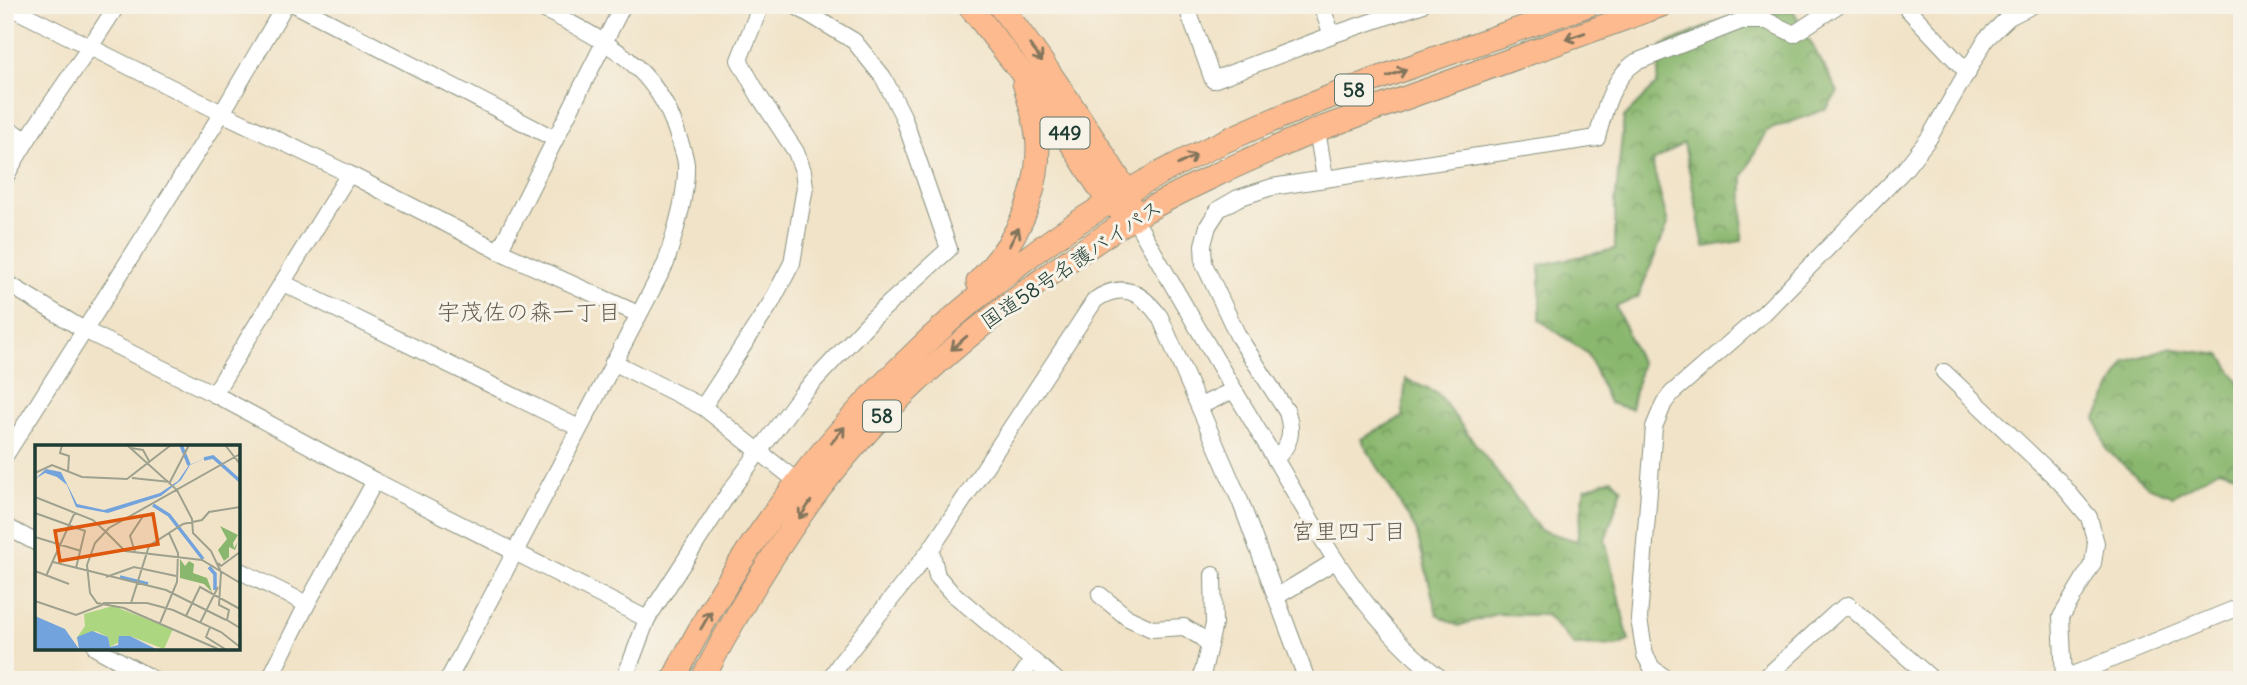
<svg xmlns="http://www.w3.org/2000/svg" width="2247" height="685" font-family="Delius,'Klee One',sans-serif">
	<defs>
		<pattern id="forest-crowns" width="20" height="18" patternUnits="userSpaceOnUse" patternTransform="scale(1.75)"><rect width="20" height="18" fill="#8ab76e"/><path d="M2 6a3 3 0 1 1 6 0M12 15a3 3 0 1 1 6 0" fill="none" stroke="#70965b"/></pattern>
	</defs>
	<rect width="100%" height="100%" fill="#f7f3e8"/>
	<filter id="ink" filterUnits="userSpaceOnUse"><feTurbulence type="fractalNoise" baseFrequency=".0143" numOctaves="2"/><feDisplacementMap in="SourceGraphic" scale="14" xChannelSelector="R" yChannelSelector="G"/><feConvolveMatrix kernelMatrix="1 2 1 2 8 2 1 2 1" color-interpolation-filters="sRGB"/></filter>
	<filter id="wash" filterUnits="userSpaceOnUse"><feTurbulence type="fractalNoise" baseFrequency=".00686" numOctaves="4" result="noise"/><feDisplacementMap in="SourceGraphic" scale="28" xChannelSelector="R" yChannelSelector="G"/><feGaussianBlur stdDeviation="1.57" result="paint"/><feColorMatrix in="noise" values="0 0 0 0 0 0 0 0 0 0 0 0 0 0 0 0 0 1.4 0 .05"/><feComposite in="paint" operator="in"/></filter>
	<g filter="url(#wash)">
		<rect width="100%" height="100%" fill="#f1e3c8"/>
		<g fill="url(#forest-crowns)" stroke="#547a51" stroke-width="2">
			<path d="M1793 10 1838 92 1826 109 1766 131 1743 176 1742 241 1704 247 1684 143 1652 162 1668 224 1638 297 1616 307 1641 364 1631 409 1609 403 1588 354 1540 320V265L1615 249V203L1624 117 1657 84 1662 46 1722 20Z"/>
			<path d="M2168 348 2221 355 2242 387V476L2219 469 2173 496 2147 486 2106 449 2096 418 2125 362Z"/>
			<path d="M1406 379 1438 394 1540 530 1577 541 1585 489 1612 479 1622 489 1605 540 1629 641 1616 646 1574 645 1546 615 1496 614 1458 626 1437 614 1416 530 1361 439 1402 417Z"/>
		</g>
	</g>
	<g filter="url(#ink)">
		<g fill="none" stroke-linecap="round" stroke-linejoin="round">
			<defs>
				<g id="minor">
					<path d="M6 5 222 113 349 174 499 251 638 314"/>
					<path d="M296 5 555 139"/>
					<path d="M1186 5 1213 80 1332 35 1421 5"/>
					<path d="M1321 5 1332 35"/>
					<path d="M1904 5 1968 73"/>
					<path d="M5 128 26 139"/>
					<path d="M1317 130 1325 178"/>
					<path d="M5 178C38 117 81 64 117 5"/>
					<path d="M1134 218C1180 298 1226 378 1274 457 1321 537 1366 624 1443 680"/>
					<path d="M499 251 623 5"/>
					<path d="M5 282 84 330 214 394 375 481 647 619"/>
					<path d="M283 283 579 428"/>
					<path d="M613 362 703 407 799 483"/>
					<path d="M1944 372 2059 481 2089 517 2096 543 2093 563 2061 617 2064 678"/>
					<path d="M214 394 349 174"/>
					<path d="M1200 406 1234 390"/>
					<path d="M703 407 771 303 792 263 805 187 803 171 796 152 759 96 739 60 761 5"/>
					<path d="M5 456 222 113 285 5"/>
					<path d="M1275 459C1291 444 1293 433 1287 412L1238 336 1204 264 1203 245 1208 226 1219 209 1238 198 1272 187 1597 138C1604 111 1612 78 1636 62L1741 21H1767L1794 34 1838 5"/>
					<path d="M5 526 37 543"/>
					<path d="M931 549 937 576 950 591 1056 680"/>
					<path d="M238 570 307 604"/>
					<path d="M1100 595 1128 618 1152 629 1184 627 1202 638 1208 645"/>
					<path d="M1276 597 1335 561"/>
					<path d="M96 648 154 680"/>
					<path d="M269 680 307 604 375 481"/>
					<path d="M448 680 666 263C675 231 687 197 686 164 685 154 680 142 677 133 655 61 597 37 535 5"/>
					<path d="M624 680 647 619 728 494 800 396 872 319 949 249 903 116 883 77 854 41 794 5"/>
					<path d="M829 680 841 662 931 549 1095 300C1122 281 1142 292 1160 317L1241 503 1307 680"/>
					<path d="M1019 680 1032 661"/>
					<path d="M1201 680 1214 624 1213 575"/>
					<path d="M1668 680 1652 668 1645 655 1639 619 1654 427 1664 403 1672 393 1765 312 1904 170 1929 138 1986 39 2009 17 2033 5"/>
					<path d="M1763 680 1836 613 1848 605 1933 680"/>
					<path d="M2060 680 2242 606"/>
				</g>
				<g id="highway">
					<path d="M969 5 1049 108 1109 203 1122 211"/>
					<path d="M999 5C1047 65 1087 128 1127 192L1130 205"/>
					<path d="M978 282C1014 245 1038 200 1038 146 1037 125 1030 103 1024 83"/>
					<path d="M673 680C785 454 980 257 1208 149 1330 91 1461 50 1588 5"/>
					<path d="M702 680C733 619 769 559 809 503 874 413 958 340 1047 276 1075 256 1104 235 1135 217 1193 183 1255 157 1317 130L1662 5"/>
				</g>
			</defs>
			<use href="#minor" stroke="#88907e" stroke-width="18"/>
			<use href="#highway" stroke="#88907e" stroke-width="25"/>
			<use href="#minor" stroke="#fff" stroke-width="16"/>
			<use href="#highway" stroke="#fcba8e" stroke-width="23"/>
		</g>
		<defs><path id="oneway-shaft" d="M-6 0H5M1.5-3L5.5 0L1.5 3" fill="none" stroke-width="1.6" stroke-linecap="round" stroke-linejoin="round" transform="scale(1.75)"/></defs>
		<g stroke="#82755c">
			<use href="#oneway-shaft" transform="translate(1575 36) rotate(161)"/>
			<use href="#oneway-shaft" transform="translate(1036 53) rotate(53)"/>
			<use href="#oneway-shaft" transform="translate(1397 73) rotate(-21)"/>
			<use href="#oneway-shaft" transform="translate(1187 160) rotate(-27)"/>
			<use href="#oneway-shaft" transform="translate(1014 237) rotate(-62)"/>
			<use href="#oneway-shaft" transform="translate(959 343) rotate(139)"/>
			<use href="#oneway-shaft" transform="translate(838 435) rotate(-51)"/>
			<use href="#oneway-shaft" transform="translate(805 510) rotate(124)"/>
			<use href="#oneway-shaft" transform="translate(706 620) rotate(-60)"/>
		</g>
	</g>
	<g text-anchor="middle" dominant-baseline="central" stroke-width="6" stroke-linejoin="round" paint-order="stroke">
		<g fill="#f7f3e8" stroke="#60746a" stroke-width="2">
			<rect x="1335" y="74.5" width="38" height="31" rx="5"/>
			<rect x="1040.5" y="117.5" width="49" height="31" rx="5"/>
			<rect x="863" y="400.5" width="38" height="31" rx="5"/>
		</g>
		<g font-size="19" font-weight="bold" fill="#1f3d34">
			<text x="1354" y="90">58</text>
			<text x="1065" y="133">449</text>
			<text x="882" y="416">58</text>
		</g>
		<g font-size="21" fill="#1f3d34" stroke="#f7f3e8">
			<text transform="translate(1071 264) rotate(-34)">国道58号名護バイパス</text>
		</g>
		<g font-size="23" fill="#665e51" stroke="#f7f3e8">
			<text x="529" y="311">宇茂佐の森一丁目</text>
			<text x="1349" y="530">宮里四丁目</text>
		</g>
	</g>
	<g transform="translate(35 445)">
		<rect width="205" height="205" fill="#f1e3c8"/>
		<path d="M185 81 203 90 198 98 199 103 203 97 200 105 194 102V112L189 116 183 105 192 94ZM145 114 150 121 154 116 159 119 158 128 172 133 177 147 169 139 145 133Z" fill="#8ab76e"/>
		<path d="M78 161 138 184 129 204 95 191 75 202 73 192 61 186 41 194 50 181 49 169Z" fill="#add680"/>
		<path d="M174 12 155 20 146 35 126 51 73 68 41 62 32 40 22 32 10 28 0 34 11 24 26 27 42 59 69 65 125 48 143 36 154 20ZM0 171 30 184 44 204 42 192 57 186 73 192 75 202 83 200 84 191H95L121 204H0Z" fill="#73a3dd"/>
		<path fill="none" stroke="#73a3dd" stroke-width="3.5" d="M146 0 154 20M169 14 178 12 205 36M118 60 134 70 168 114M174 122 180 129V145M85 132 113 139"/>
		<path fill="none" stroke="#9da18d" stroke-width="2" d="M27 0 25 8 34 11 33 27M92 0 142 45 157 74 158 88 176 106 186 127 184 160 194 165 192 175 205 183M190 0 205 19M96 3 108 5 114 16M0 28 17 20 47 32 92 34 136 0M97 33 135 37 154 0M0 52 58 75 71 87M0 68 50 86 41 123M71 87 90 106 167 115 205 138M0 92 46 106M100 107 95 91 108 71 118 68M18 117 131 145 191 175M183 118 186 121 205 107M0 126 34 139M11 131 40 67M71 132 99 122 141 131M0 156 41 170 67 160M68 158H112L138 165 186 187 205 202M96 158 114 101 148 79 167 75 174 67 205 62M151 171 165 142 205 164M125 178 142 137 143 108 134 88M165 178 183 142M175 182 171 192 190 204M183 204 89 163 62 158 55 148 52 120 60 98 74 83 205 9"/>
		<path fill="#de580e" fill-opacity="0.15" stroke="#de580e" stroke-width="3.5" d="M118 69 123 99 25 116 20 86Z"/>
		<rect width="205" height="205" fill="none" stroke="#1f3d34" stroke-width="3.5"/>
	</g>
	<rect width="2247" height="685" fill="none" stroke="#f7f3e8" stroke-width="28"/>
</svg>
